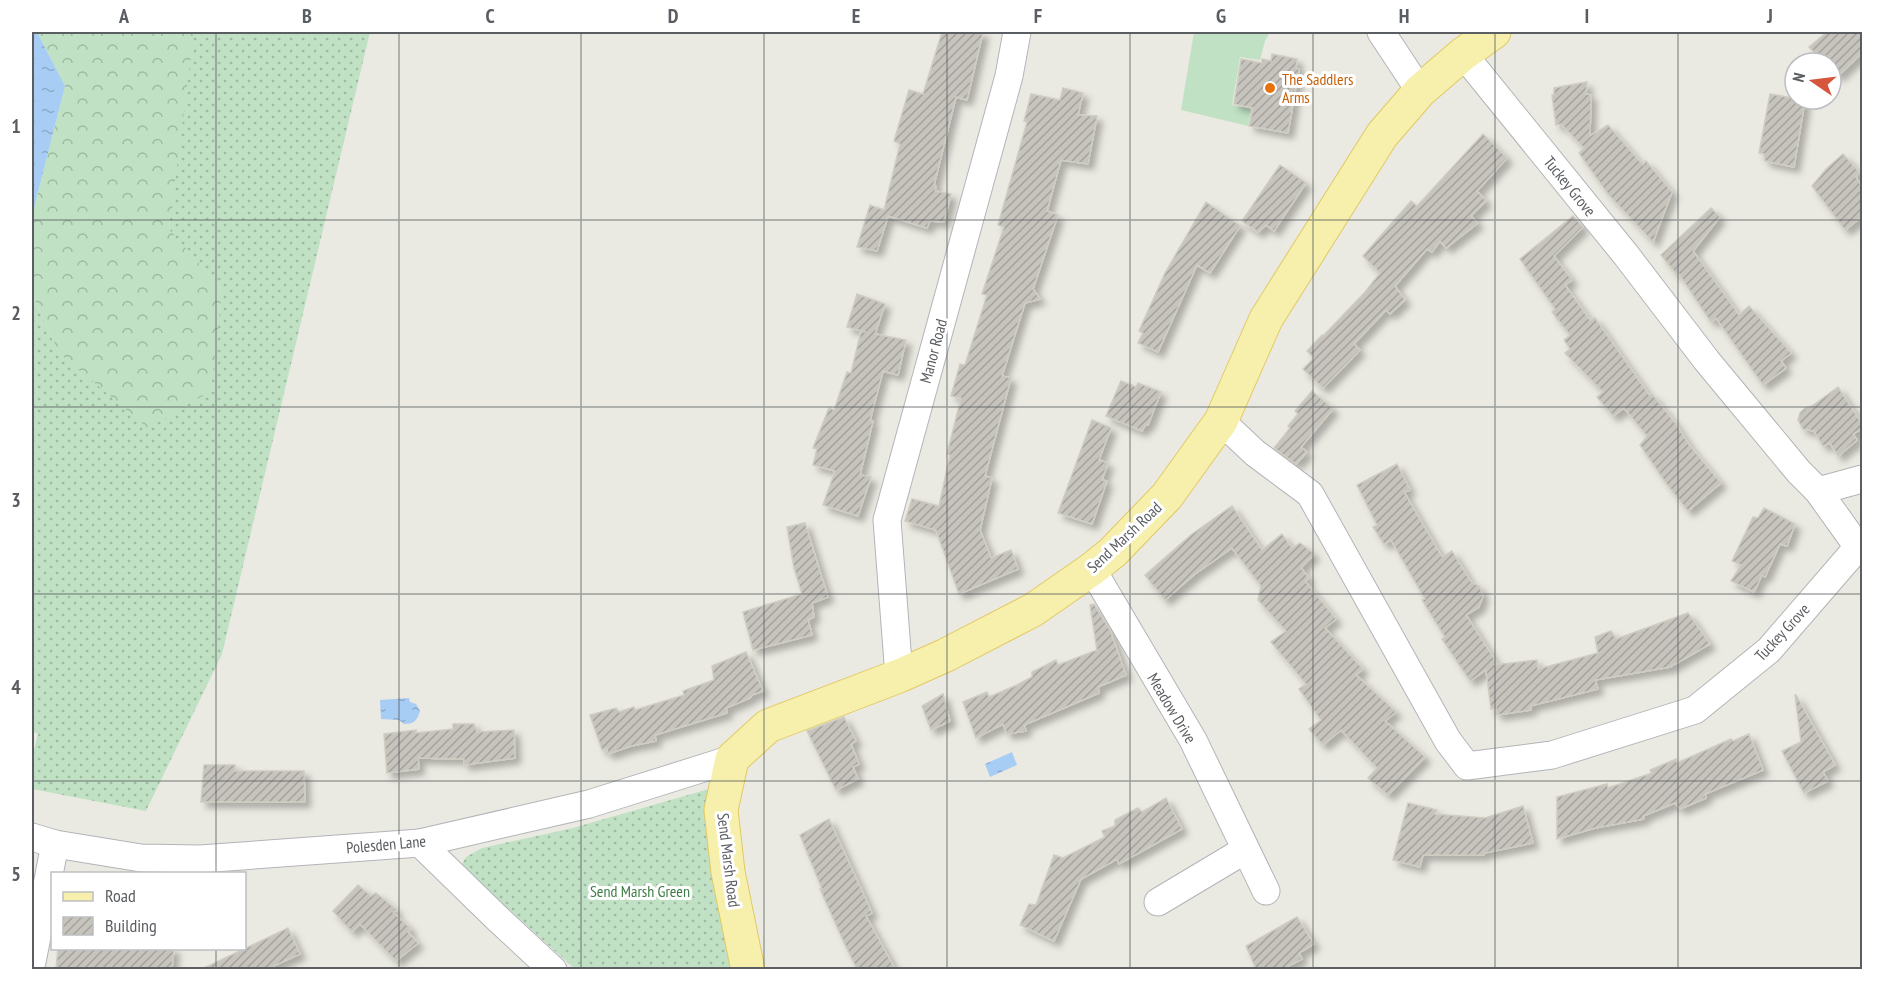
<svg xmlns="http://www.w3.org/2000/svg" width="1894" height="1001" font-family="'PT Sans Narrow',sans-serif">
	<defs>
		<pattern id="grass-dots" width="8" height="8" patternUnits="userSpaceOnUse" patternTransform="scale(1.5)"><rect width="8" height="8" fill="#c0e1c3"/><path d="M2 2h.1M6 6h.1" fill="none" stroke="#9fbaa2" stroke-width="1.8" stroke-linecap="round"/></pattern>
		<pattern id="forest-crowns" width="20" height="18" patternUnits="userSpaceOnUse" patternTransform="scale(1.5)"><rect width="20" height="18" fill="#c0e1c3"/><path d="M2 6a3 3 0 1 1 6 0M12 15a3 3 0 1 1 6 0" fill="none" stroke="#9fbaa2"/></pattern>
		<pattern id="water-ripples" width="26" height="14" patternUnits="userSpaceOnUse" patternTransform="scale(1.5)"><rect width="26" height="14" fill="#a8cdf5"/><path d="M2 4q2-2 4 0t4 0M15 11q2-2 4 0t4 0" fill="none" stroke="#8caaca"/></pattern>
		<pattern id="building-hatch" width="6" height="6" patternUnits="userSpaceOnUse" patternTransform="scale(1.5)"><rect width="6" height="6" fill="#c7c4be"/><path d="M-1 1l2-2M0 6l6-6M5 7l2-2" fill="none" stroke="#a5a29e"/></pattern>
		<filter id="shadow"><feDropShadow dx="5.5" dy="5.5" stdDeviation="3" flood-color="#0004"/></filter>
	</defs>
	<rect width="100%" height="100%" fill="#ebeae2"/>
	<g fill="url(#grass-dots)">
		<path d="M187 32H370L222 654 146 811 32 789V757L38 734 32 731V294L59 353 222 290 169 230Z"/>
		<path d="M709 789 735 969H575L461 866 466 857 482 848 573 828Z"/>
	</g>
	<path fill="url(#forest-crowns)" d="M37 32H194L169 229 222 290 211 391 148 428 59 353 32 294V216L65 86Z"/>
	<path fill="#c0e1c3" d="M1194 32H1270L1265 41 1260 60 1240 57 1232 105 1251 109 1248 126 1181 110Z"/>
	<g fill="url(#water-ripples)">
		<path d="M32 32H37L65 86 32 216Z"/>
		<path d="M409 698 410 702 416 704 420 711C417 721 414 724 404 724L399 720 381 719 380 700Z"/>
		<path d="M1012 752 1017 765 990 777 985 764Z"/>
	</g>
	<g fill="url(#building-hatch)" stroke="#cfccc1" stroke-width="1.5" filter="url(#shadow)">
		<path d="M942 32H983L967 100 956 97 934 185 936 186 935 191 951 194 944 222 930 221 927 228 888 216 877 251 857 247 870 205 884 210 900 144 894 141 909 90 923 94Z"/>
		<path d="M1827 32H1863V52L1838 76 1831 70V63H1825L1809 47Z"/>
		<path d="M1272 54 1297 59 1296 68 1299 69 1288 133 1249 126 1253 108 1234 104 1241 59 1262 63V59L1271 61Z"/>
		<path d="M1587 82 1586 94 1591 95 1590 136 1608 125 1643 165 1646 161 1672 192 1653 242 1608 194 1579 153 1584 148 1561 124 1556 125 1552 95H1554V88Z"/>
		<path d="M1063 88 1083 93 1078 115 1097 116 1088 164 1061 160 1047 211 1058 215 1033 289 1040 299 1025 303 1002 376 1011 378 985 476 992 478 980 530 991 558 1011 550 1018 569 959 594 936 530 905 521 912 499 939 506 950 455 947 454 961 398 951 396 960 364 965 365 987 295 982 294 1004 227 998 225 1027 122 1024 121 1031 94 1060 100Z"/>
		<path d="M1770 94 1805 100 1794 167 1765 161 1764 154 1759 153Z"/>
		<path d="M1483 134 1507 158 1477 191 1486 201 1471 216 1478 223 1446 248 1440 241 1432 252 1427 249 1395 286 1405 300 1390 314 1386 310 1354 344 1360 350 1323 388 1303 369 1314 358 1307 351 1322 335 1323 336 1365 292 1380 273 1363 256 1411 201 1417 206Z"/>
		<path d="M1843 154 1859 172 1856 177 1863 189V216L1845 230 1812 186 1827 168Z"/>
		<path d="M1280 165 1306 183 1274 231 1266 225 1258 232 1242 221Z"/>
		<path d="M1206 202 1240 226 1210 273 1197 265 1158 352 1138 343 1143 333 1139 331 1165 273Z"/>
		<path d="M1711 208 1720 217 1693 251 1739 315 1749 306 1791 353 1781 361 1786 368 1763 385 1716 318 1711 322 1679 274 1677 275 1661 255Z"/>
		<path d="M1573 216 1583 227 1554 256 1572 280 1565 285 1590 320 1595 318 1650 396 1652 394 1676 424 1690 446 1721 483 1688 511 1666 483 1640 445 1647 436 1624 408 1613 416 1597 397 1603 392 1565 353 1570 349 1564 340 1570 335 1552 312 1555 309 1520 259Z"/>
		<path d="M857 294 885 304 875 334 906 340 898 375 883 371 870 420 873 421 860 475 871 477 858 516 823 505 835 471 813 465 817 449 813 448 829 408 834 410 847 372 851 373 861 331 866 332 847 327Z"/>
		<path d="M1121 381 1136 387 1138 383 1161 392 1148 425 1146 424 1142 431 1106 416Z"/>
		<path d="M1838 387 1863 425V428L1853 434 1857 440 1838 456 1830 443 1823 446 1814 431 1803 429 1798 420 1800 413 1805 408 1812 406Z"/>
		<path d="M1312 391 1333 409 1301 447 1307 452 1296 464 1274 448 1290 428 1288 426 1298 414 1295 411Z"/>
		<path d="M1092 420 1111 428 1099 460 1108 463 1102 480 1107 481 1092 524 1058 513Z"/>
		<path d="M1397 464 1410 490 1404 492 1442 557 1452 551 1471 582 1479 586 1481 590 1483 596 1479 607 1466 615 1497 663 1494 665 1537 660 1538 669 1598 653 1595 637 1611 631 1616 639 1688 613 1710 644 1670 667 1595 680 1598 689 1530 706 1531 710 1497 715 1496 708 1491 709 1486 670 1470 681 1442 639 1445 637 1422 600 1425 599 1391 540 1384 544 1373 527 1377 525 1357 485Z"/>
		<path d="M1232 506 1262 550 1282 534 1292 548 1300 543 1314 554 1301 568 1309 578 1305 581 1336 619 1325 628 1363 669 1356 675 1396 712 1385 721 1425 757 1388 795 1368 778 1377 768 1341 730 1323 745 1309 729 1321 720 1299 689 1306 684 1271 642 1286 631 1258 600 1261 586 1232 548 1195 574 1165 600 1145 575 1192 534Z"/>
		<path d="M1764 508 1795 524 1787 546 1780 544 1765 577 1762 575 1754 592 1731 581 1741 565 1732 561 1753 517 1758 518Z"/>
		<path d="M805 523 828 597 812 603 814 617 808 620 812 635 753 650 743 612 802 594 794 568 787 527Z"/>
		<path d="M1094 604 1110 630 1126 675 1098 687 1099 693 1024 725 1026 731 1007 734 1003 724 976 738 963 702 987 692 989 697 1017 685 1032 677V672L1056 660 1058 665 1097 650 1090 605Z"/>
		<path d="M746 652 763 691 752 695 750 698 726 708 727 713 655 735 656 741 631 746 608 754 607 748 602 750 590 715 616 708 619 712 634 707 635 710 684 695 683 691 714 680 712 666Z"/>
		<path d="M943 694 950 721 931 730 922 706Z"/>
		<path d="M1795 695H1796L1835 765 1823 772 1828 781 1804 793 1782 751 1801 742Z"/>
		<path d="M844 717 856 741 851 744 859 764 853 767 858 779 836 790 807 731Z"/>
		<path d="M453 724H474L477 732 514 730 515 758 464 765V759L418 758 419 769 387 773 384 734 416 730V733L453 729Z"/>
		<path d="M1749 734 1763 770 1705 794 1706 798 1680 809 1675 803 1643 816 1644 819 1595 828 1557 839V797L1607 784 1608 788 1652 773 1650 770 1676 759 1677 763 1731 739 1733 741Z"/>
		<path d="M204 765H235V771H304L305 802H201Z"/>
		<path d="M1166 798 1182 829 1119 864 1117 859 1081 879 1054 941 1020 925 1029 904 1036 905 1054 855 1063 858 1105 837 1102 831 1115 826V820L1138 808 1142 812Z"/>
		<path d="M1408 803 1437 810 1435 814 1485 818 1523 806 1533 843 1484 853V855H1423L1420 867 1393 860Z"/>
		<path d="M829 819 872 913 866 916 895 969H857L846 947 820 889H822L800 835Z"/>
		<path d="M358 885 371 896 376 893 397 910 393 912 411 929 408 932 418 943 396 961 360 924 352 932 333 911Z"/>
		<path d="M1297 917 1314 944 1299 953 1302 959 1283 969H1256L1246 946Z"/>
		<path d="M288 928 300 954 267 969H202Z"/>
		<path d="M58 948H174L172 969H56Z"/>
	</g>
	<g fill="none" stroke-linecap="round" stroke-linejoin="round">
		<defs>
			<g id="minor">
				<path d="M1381 32 1420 91"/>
				<path d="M1221 421 1255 453 1310 494 1448 741 1467 766 1552 755 1695 710 1769 650 1858 547 1818 491 1799 472 1707 361 1626 255 1463 54"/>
				<path d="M1818 491 1862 479"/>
				<path d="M1092 569 1193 740 1266 891"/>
				<path d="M899 676 887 520 1009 76 1017 32"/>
				<path d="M32 837 55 844 141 858 200 859 420 843 589 804 732 759"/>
				<path d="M420 843 497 918 553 970"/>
				<path d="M1158 902 1245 850"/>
				<path d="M32 962 55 844"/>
			</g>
			<path id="major" d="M748 970 728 872 721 810 732 759 768 726 899 676 946 655 1033 610 1092 569 1113 552 1167 496 1221 421 1266 319 1382 135 1420 91 1463 54 1494 32"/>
		</defs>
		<use href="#minor" stroke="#b2b4b8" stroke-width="29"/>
		<use href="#major" stroke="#e2c964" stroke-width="35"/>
		<use href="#minor" stroke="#fff" stroke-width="27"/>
		<use href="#major" stroke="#f6f0ac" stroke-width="33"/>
	</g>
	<path fill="none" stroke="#5a5d61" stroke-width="1.5" stroke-opacity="0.55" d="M216 32V874M399 32V970M581 32V970M764 32V970M947 32V970M1130 32V970M1313 32V970M1495 32V970M1678 32V970M32 220H1862M32 407H1862M32 594H1862M32 781H1862M216 948V970"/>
	<circle fill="#e8710a" stroke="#fff" stroke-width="2" cx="1270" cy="88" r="6"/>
	<g text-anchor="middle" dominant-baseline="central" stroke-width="6" stroke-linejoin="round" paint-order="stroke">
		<g font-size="16" fill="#c56008" stroke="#fff" text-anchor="start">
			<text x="1282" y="79">The Saddlers<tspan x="1282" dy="18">Arms</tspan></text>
		</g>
		<g font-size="16" fill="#5a5d61" stroke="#fff">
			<text transform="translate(1570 186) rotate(51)">Tuckey Grove</text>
			<text transform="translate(933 351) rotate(-75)">Manor Road</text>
			<text transform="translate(1124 537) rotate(-43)">Send Marsh Road</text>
			<text transform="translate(1782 632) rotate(-47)">Tuckey Grove</text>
			<text transform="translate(1172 708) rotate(59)">Meadow Drive</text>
			<text transform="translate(386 844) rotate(-5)">Polesden Lane</text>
			<text transform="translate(729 860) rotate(83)">Send Marsh Road</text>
		</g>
		<g font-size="16" fill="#3d7d45" stroke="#fff">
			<text x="640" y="891">Send Marsh Green</text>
		</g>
	</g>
	<rect width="1894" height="1001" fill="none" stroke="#ffffff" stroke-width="66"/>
	<rect x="51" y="872" width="195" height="78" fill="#ffffff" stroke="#bdbec0" stroke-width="1.5"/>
	<rect x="63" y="892" width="30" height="9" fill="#f6f0ac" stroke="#bdbec0" stroke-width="1.5"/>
	<text x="105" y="902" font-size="18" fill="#5a5d61">Road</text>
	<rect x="63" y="917" width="30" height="18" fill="url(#building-hatch)" stroke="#bdbec0" stroke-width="1.5"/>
	<text x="105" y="932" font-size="18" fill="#5a5d61">Building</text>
	<g transform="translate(1813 81) rotate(284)"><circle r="28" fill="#ffffff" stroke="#bdbec0" stroke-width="1.5"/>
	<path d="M0-4.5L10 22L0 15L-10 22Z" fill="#d6563d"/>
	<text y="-9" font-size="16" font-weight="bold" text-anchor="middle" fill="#5a5d61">N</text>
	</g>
	<rect x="33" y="33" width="1828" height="935" fill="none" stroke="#5a5d61" stroke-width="2"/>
	<g font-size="20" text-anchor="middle" font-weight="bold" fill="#5a5d61">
		<text x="124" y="23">A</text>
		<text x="307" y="23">B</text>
		<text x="490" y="23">C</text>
		<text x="673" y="23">D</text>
		<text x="856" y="23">E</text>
		<text x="1038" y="23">F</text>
		<text x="1221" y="23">G</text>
		<text x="1404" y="23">H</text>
		<text x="1587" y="23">I</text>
		<text x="1770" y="23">J</text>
		<text x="16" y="133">1</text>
		<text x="16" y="320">2</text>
		<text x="16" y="507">3</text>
		<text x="16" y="694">4</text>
		<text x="16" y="881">5</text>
	</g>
</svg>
